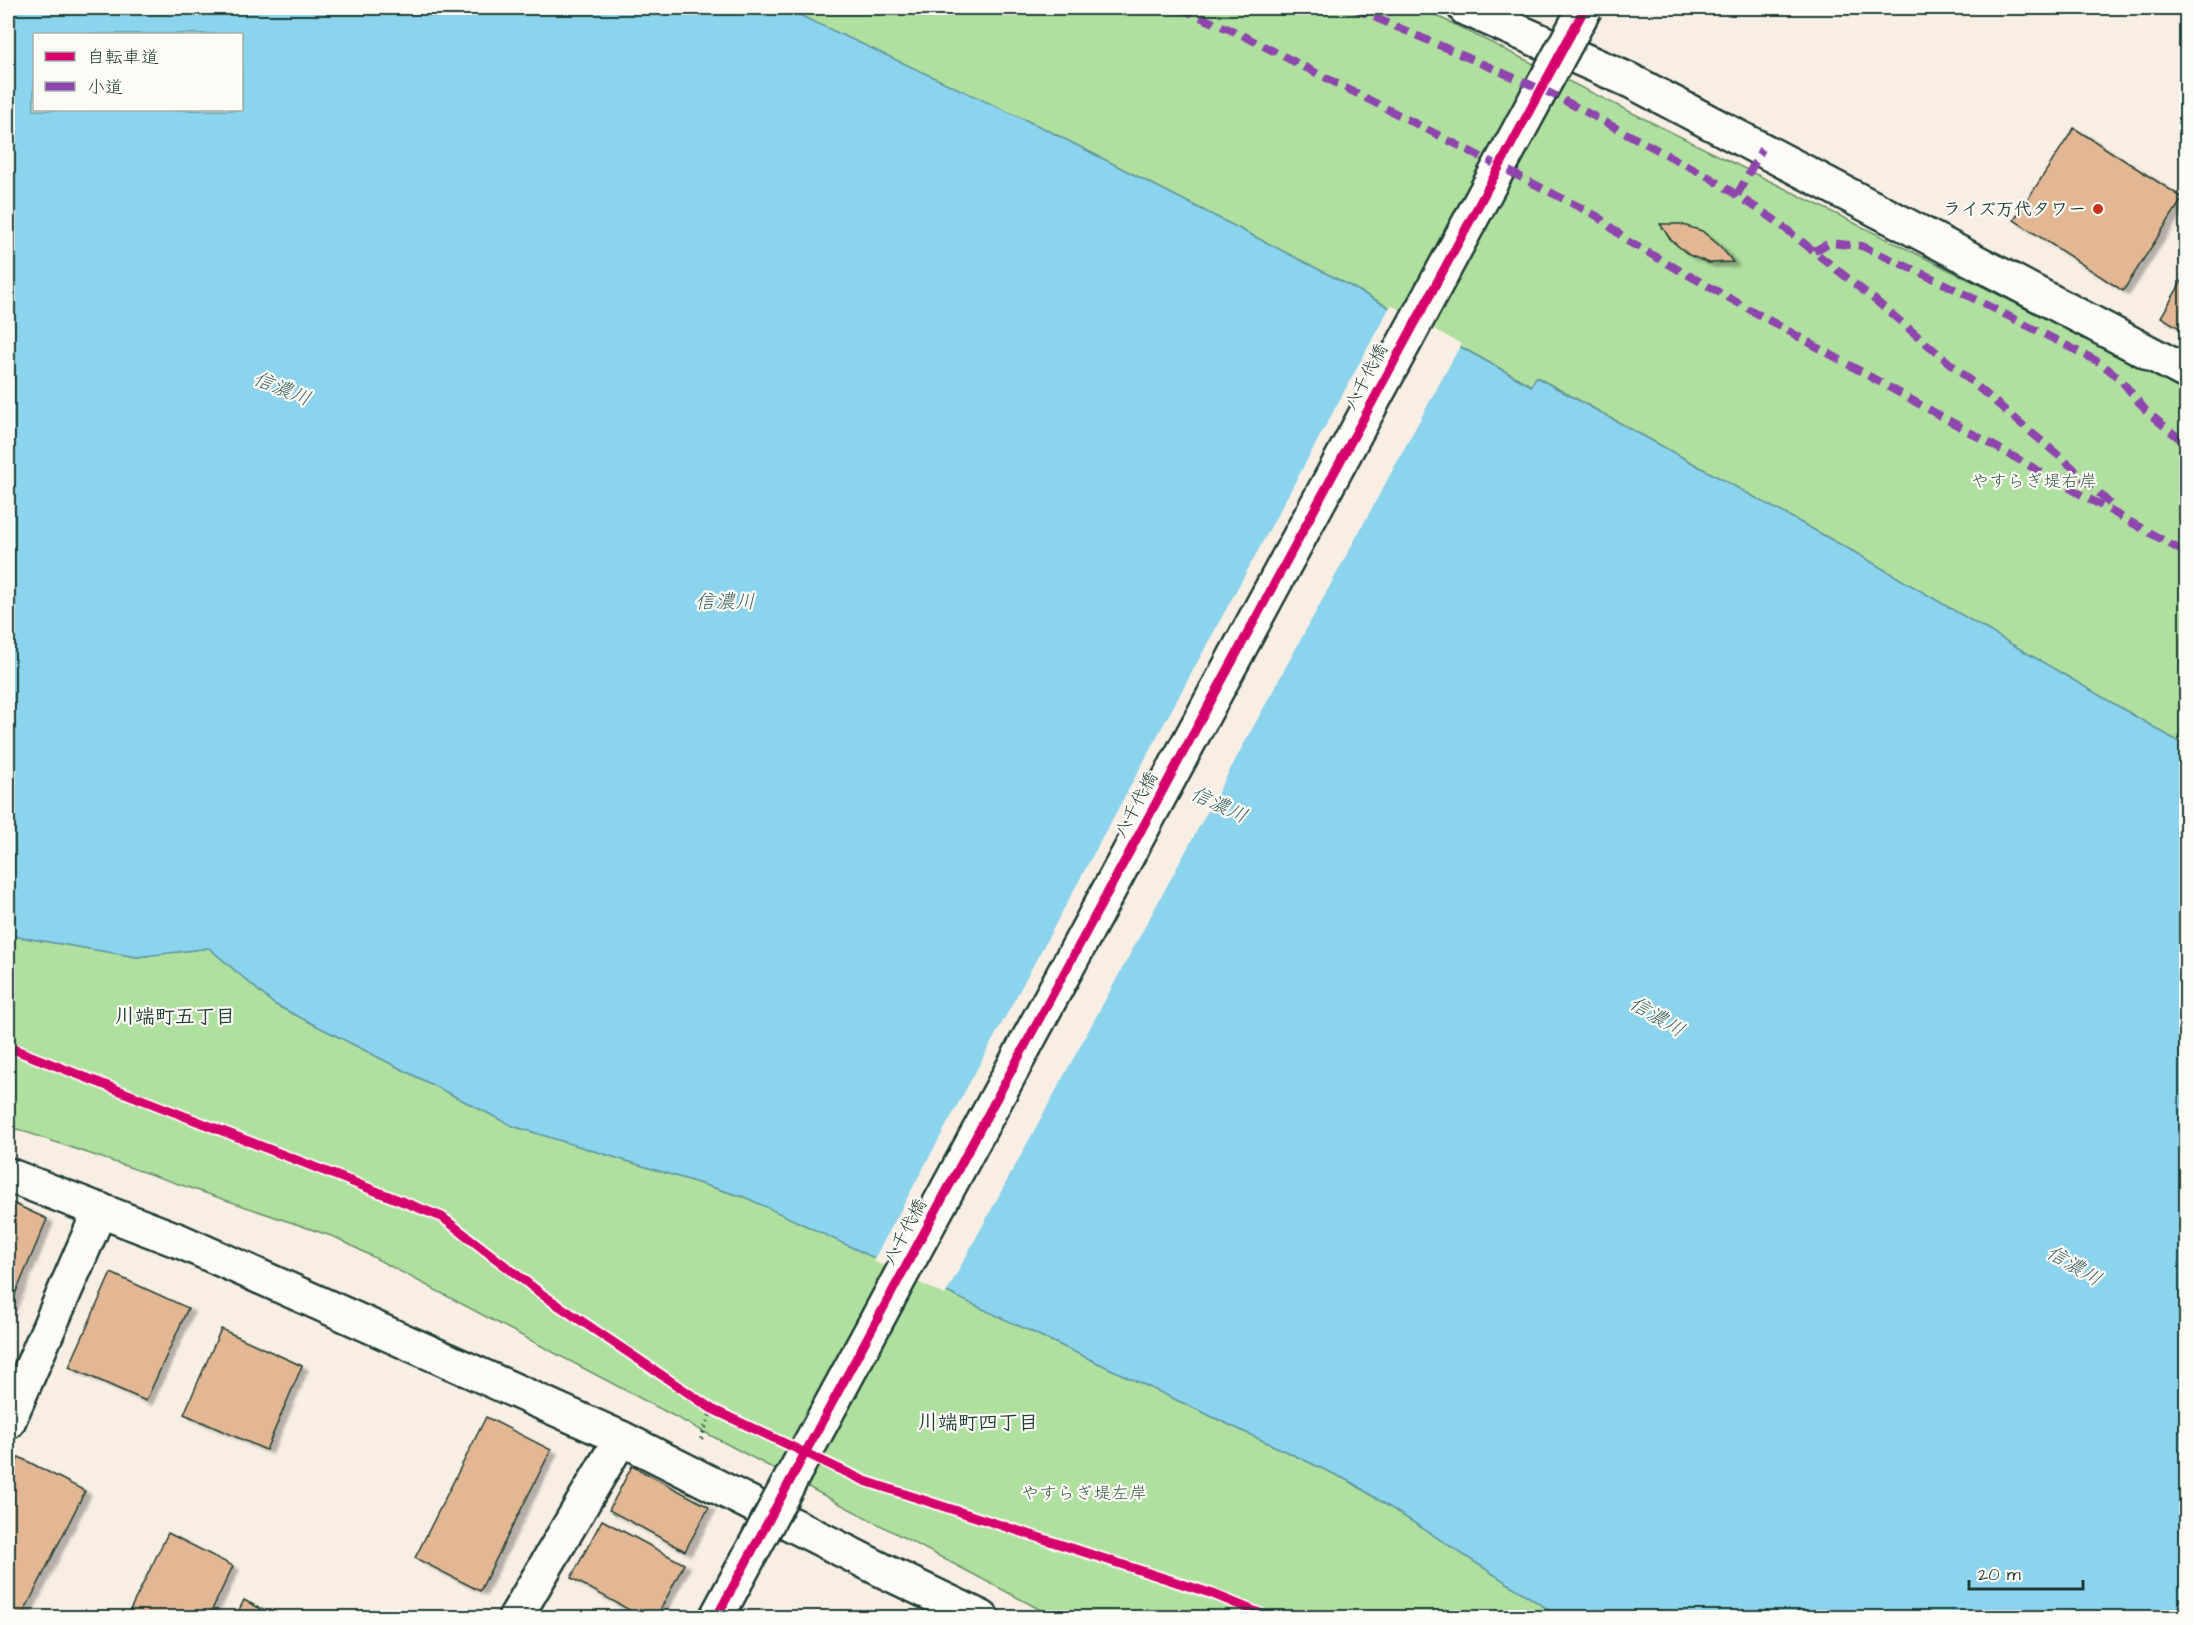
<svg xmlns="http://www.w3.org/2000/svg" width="2194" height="1625" font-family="'Architects Daughter','Klee One',sans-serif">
	<defs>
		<filter id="shadow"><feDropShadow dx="6" dy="4" stdDeviation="1.5" flood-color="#0004"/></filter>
	</defs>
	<rect width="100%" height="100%" fill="#f8eee3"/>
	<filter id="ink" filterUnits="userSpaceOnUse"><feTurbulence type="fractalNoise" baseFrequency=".0167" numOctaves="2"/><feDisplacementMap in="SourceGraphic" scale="12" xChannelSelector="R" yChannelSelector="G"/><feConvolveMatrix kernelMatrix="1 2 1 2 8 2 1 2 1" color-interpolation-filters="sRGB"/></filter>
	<g filter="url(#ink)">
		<g fill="#b0e09f" stroke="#688e6a" stroke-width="1.5">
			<path d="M784 8H1421L2092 341 2186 392V746L1854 552 1537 377 1532 386 1341 281 1045 129Z"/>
			<path d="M8 935 137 957 209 948 274 1004 513 1126 747 1198 1351 1482 1560 1617H1054L337 1238 8 1126Z"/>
		</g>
		<path fill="#8cd4ee" stroke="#6098a4" stroke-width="1.5" fill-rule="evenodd" d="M8 8H784L1045 129 1341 281 1531 386 1536 377 1854 552 2186 746V1617H1560L1351 1482 747 1198 513 1126 274 1004 209 948 137 957 8 935ZM34 34H242V110H34Z"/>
		<path fill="#f8eee3" d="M1391 305 1461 344 945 1295 873 1261Z"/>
		<g fill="#e3b793" stroke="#1f3d34" stroke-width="1.5" filter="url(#shadow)">
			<path d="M2074 128 2183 198 2123 291 2014 220Z"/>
			<path d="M1660 224H1680L1702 231 1720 246 1733 262 1709 263 1689 255 1671 240Z"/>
			<path d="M2186 274V332L2161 317Z"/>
			<path d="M8 1201 47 1219 8 1311Z"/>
			<path d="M111 1273 188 1308 146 1401 69 1367Z"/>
			<path d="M221 1329 302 1366 266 1450 184 1414Z"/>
			<path d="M486 1417 551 1450 480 1591 415 1558Z"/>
			<path d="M19 1457 85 1491 21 1618H8V1481Z"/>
			<path d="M632 1466 709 1507 685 1551 609 1510Z"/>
			<path d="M602 1520 684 1564 656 1618H644L571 1578Z"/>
			<path d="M168 1533 233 1566 208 1618H126Z"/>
			<path d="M244 1600 278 1618H235Z"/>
		</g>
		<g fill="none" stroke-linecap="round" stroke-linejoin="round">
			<defs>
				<path id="minor" d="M515 1618 621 1438"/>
				<g id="tertiary">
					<path d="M1465 8 1631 81 2186 372"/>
					<path d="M8 1175 182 1242 621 1438 884 1571 982 1618"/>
					<path d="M8 1422 100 1210"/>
				</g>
			</defs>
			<use href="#minor" stroke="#1f3d34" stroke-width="38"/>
			<use href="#tertiary" stroke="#1f3d34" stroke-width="38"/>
			<g stroke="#1f3d34" stroke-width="4" stroke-dasharray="1.5 4.5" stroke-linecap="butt">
				<path d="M8 1047 442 1217 543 1295 712 1409 772 1437"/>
				<path d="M701 1439 712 1409"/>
				<path d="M838 1468 865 1481 1213 1594 1271 1618"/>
			</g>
			<use href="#minor" stroke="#fdfcf7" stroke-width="33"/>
			<use href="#tertiary" stroke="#fdfcf7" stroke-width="33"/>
			<defs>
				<path id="tertiary-bridge" d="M716 1618 1585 8"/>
			</defs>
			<use href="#tertiary-bridge" stroke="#1f3d34" stroke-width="38" stroke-linecap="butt"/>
			<use href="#tertiary-bridge" stroke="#fdfcf7" stroke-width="33"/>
			<g stroke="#8e44ad" stroke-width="8" stroke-dasharray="15 8" stroke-linecap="butt">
				<path d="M1179 8 1238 33 1597 216 1629 242 2186 553"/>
				<path d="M1353 8 1552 94 1709 177 1772 218 1875 300 2071 466 2112 506"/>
				<path d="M1737 195 1762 149"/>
				<path d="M1814 251 1829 243 1862 246 1945 284 2101 363 2121 380 2146 411 2186 444"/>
			</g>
			<defs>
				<g id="cycleway">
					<path d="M8 1047 442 1217 543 1295 712 1409 865 1481 1213 1594 1271 1618"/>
					<path d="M716 1618 1585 8"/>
				</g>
			</defs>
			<use href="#cycleway" stroke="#fdfcf7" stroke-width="13"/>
			<use href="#cycleway" stroke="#d6006c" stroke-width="9"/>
		</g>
	</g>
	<circle fill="#c8321e" stroke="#fdfcf7" stroke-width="2" cx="2098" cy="209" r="6"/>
	<g text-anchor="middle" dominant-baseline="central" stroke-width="4.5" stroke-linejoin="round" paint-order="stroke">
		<g font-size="18" font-weight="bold" fill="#1f3d34" stroke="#fdfcf7" text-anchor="end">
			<text x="2086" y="209">ライズ万代タワー</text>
		</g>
		<g font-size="18" fill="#1f3d34" stroke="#fdfcf7">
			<text transform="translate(1366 377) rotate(-62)">八千代橋</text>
			<text transform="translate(1136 805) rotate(-62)">八千代橋</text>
			<text transform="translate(905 1232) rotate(-62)">八千代橋</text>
		</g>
		<g font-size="18" fill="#3c5e49" stroke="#fdfcf7">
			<text x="2034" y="481">やすらぎ堤右岸</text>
			<text x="1084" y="1493">やすらぎ堤左岸</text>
		</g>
		<g font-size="20" font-style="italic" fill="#3a6362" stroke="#fdfcf7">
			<text transform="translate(282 389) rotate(22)">信濃川</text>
			<text x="725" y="602">信濃川</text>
			<text transform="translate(1219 805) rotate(25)">信濃川</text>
			<text transform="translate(1657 1017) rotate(31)">信濃川</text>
			<text transform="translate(2074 1266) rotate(31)">信濃川</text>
		</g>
		<g font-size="20" font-weight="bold" fill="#1f3d34" stroke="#fdfcf7">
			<text x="175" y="1017">川端町五丁目</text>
			<text x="978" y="1423">川端町四丁目</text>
		</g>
	</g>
	<rect width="2194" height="1625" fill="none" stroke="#fdfcf7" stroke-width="30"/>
	<rect x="15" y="15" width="2164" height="1595" fill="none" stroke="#1f3d34" stroke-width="2" filter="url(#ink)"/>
	<rect x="33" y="33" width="210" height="78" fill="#fdfcf7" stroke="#a4b0a9" stroke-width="1.5"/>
	<rect x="45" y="52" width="30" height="9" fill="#d6006c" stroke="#a4b0a9" stroke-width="1.5"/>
	<text x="87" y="63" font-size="18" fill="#1f3d34">自転車道</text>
	<rect x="45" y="82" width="30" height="9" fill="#8e44ad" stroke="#a4b0a9" stroke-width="1.5"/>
	<text x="87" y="93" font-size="18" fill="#1f3d34">小道</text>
	<path d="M1969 1580v9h114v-9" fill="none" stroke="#1f3d34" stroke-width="3"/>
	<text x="1978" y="1580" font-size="18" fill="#1f3d34" stroke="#fdfcf7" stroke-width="4.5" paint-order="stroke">20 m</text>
</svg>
